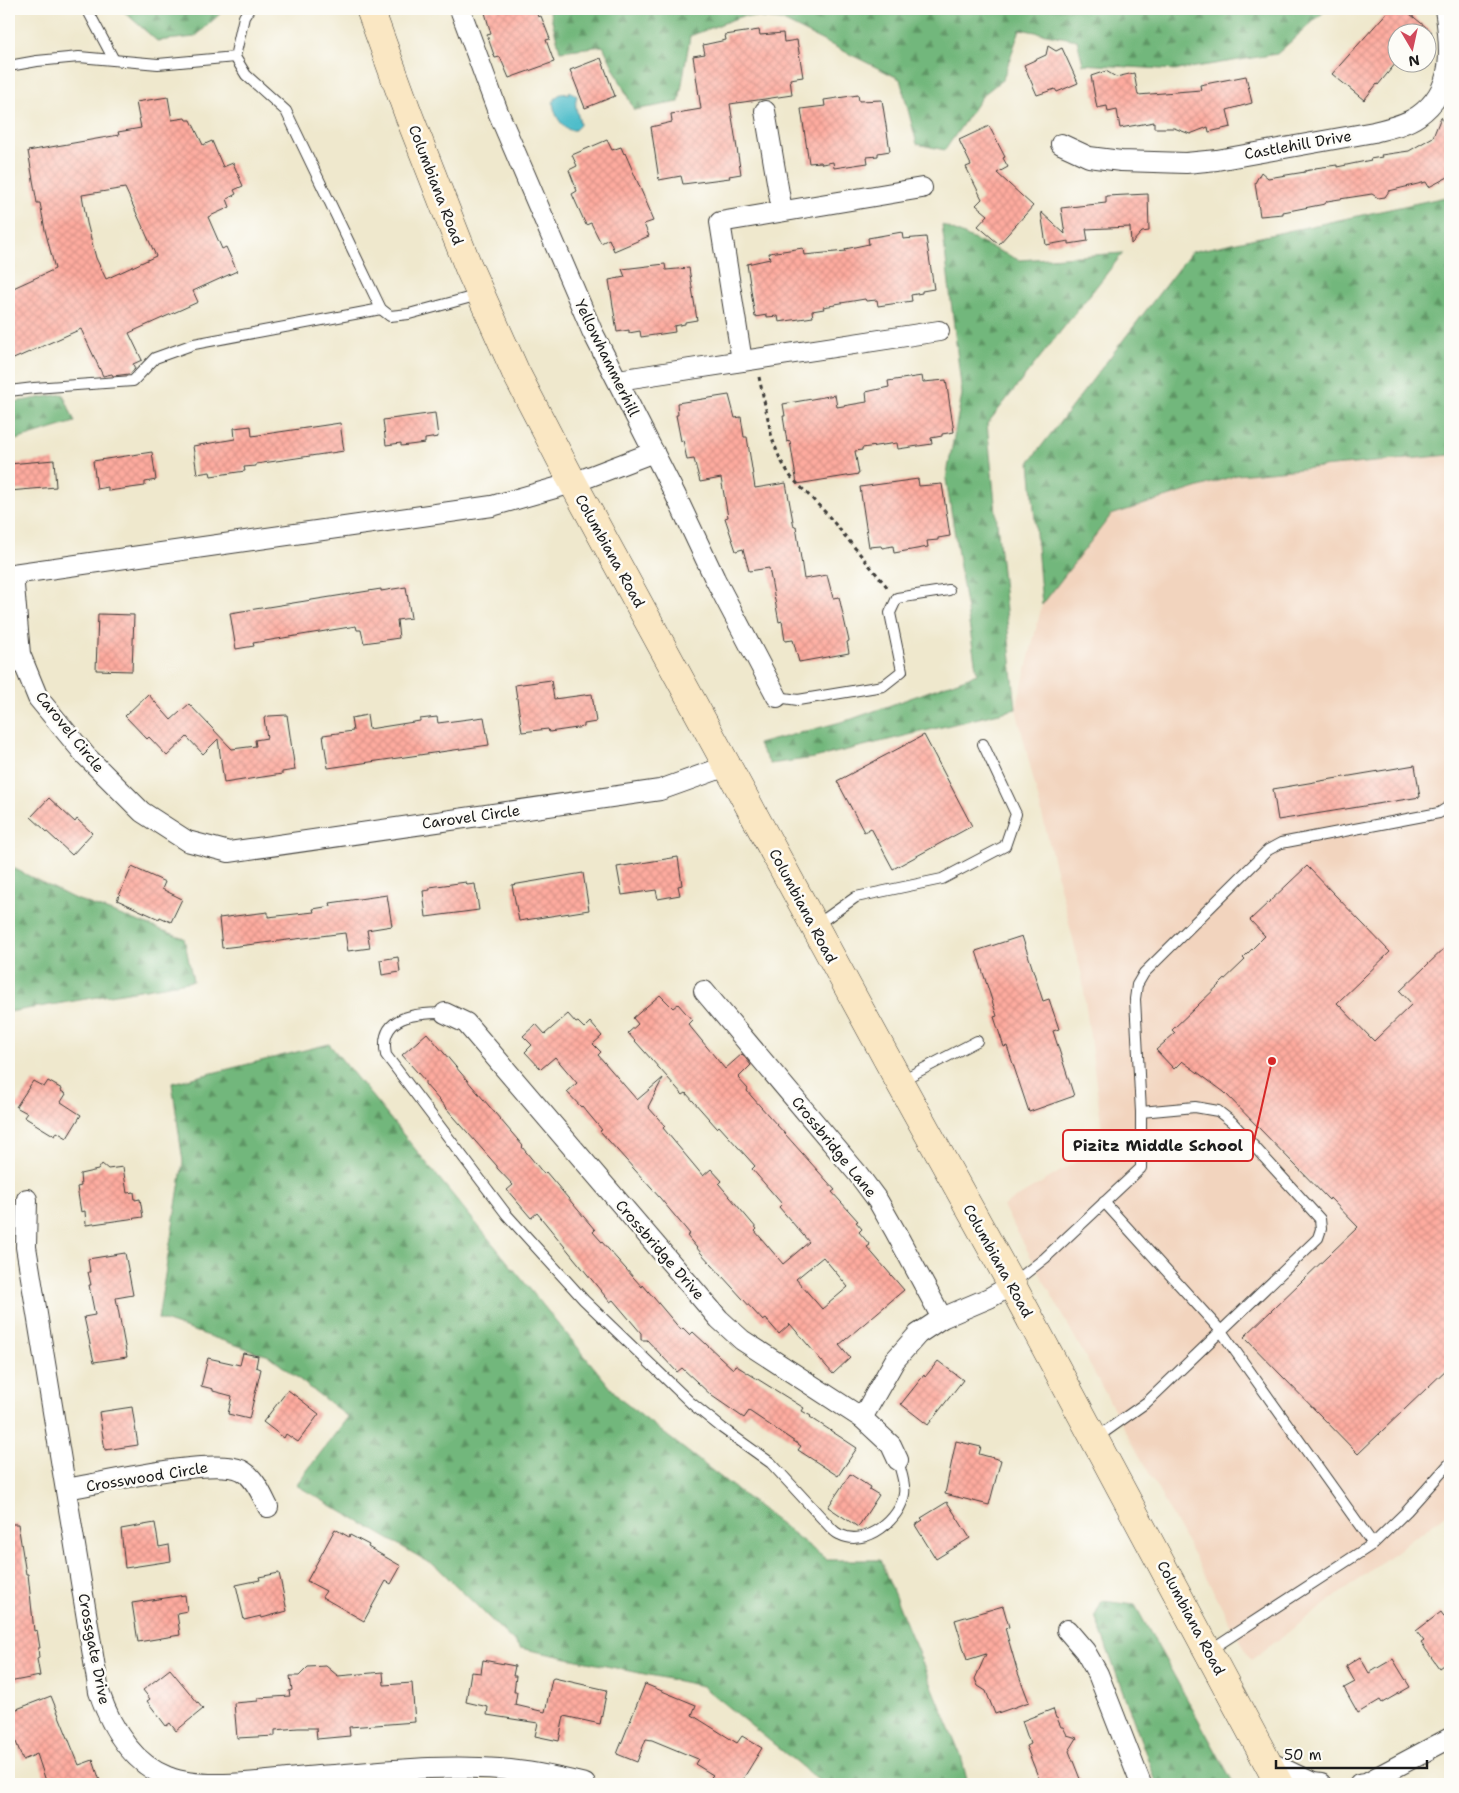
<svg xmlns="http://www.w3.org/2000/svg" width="1459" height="1793" font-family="'Shantell Sans',sans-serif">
	<defs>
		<pattern id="forest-firs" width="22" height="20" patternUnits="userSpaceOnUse" patternTransform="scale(1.25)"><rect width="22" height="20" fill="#72b77b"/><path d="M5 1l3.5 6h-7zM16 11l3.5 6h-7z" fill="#5d9464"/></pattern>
		<pattern id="building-cross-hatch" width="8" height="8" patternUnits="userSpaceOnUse" patternTransform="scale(1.25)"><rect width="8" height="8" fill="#feab9f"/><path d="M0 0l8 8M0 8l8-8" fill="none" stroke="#d99388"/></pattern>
	</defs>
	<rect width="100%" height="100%" fill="#fdfcf7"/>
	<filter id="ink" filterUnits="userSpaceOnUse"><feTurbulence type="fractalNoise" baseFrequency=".02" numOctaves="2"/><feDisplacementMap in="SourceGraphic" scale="10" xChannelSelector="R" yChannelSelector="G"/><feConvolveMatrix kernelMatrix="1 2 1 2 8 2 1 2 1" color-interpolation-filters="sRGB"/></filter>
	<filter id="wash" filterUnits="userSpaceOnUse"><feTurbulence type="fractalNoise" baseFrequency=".0096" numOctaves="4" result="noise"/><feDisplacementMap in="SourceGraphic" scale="20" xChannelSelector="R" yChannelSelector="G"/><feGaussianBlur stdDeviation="1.12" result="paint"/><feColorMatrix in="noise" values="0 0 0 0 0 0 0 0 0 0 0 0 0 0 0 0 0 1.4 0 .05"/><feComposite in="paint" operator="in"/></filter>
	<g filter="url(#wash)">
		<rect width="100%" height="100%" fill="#efe8cd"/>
		<path fill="#f2d4be" d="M1450 396V1511L1251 1660 1003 1206 1104 1145 1082 976 1016 709 1042 605 1080 526 1173 470Z"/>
		<g fill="url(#forest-firs)" stroke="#476a4c">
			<path d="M121 9H225L195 37 157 41Z"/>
			<path d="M549 9H1327L1277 54 1177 70 1083 64 1077 40 1020 29 1003 79 983 95 945 150 917 144 900 79 781 20 742 16 690 36 679 102 634 110 603 46 560 51Z"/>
			<path d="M1450 196V455L1237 475 1111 515 1042 605 1030 461 1191 252Z"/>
			<path d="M942 225 1019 260 1123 253 987 424 1016 709 814 758 770 764 758 744 852 719 977 674 946 479 962 394Z"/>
			<path d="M63 394 75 422 9 442V403Z"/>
			<path d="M9 866 73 898 184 938 193 981 9 1012Z"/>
			<path d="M329 1044 620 1399 827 1560H880L961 1756 968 1784H823L702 1686 520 1648 437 1567 296 1485 348 1417 269 1356 158 1319 183 1162 172 1083Z"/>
			<path d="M1102 1601 1135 1605 1234 1784H1157L1095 1616Z"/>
		</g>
		<path fill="#50bdca" stroke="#366c73" d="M570 91 577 96C573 106 579 115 580 125L575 130H569C559 123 555 115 553 103 556 96 560 92 568 94Z"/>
		<g id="blocks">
			<g fill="url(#building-cross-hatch)" fill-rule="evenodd">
				<path d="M484 9H535L538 17 541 16 550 39 546 40 554 62 509 78 500 57 495 58 487 35 491 34Z"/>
				<path d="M1390 9H1404L1432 32H1396V63L1378 85 1377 84 1364 100 1332 74Z"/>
				<path d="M759 30 760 35 783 33 784 42 797 40 803 77 790 79 792 95 730 104 741 174 729 176 730 178 683 184 681 176 659 180 651 127 672 122 671 114 701 109 693 56 705 54 703 45 726 40 725 35Z"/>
				<path d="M1048 46 1056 51 1062 48 1078 83 1057 92 1055 89 1037 95 1024 65 1046 55Z"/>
				<path d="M601 58 615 96 585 108 570 70Z"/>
				<path d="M1106 71 1116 77 1134 73 1138 95 1201 90 1200 85 1246 76 1252 103 1227 110 1231 127 1209 132 1208 127 1190 134 1174 128H1154V122L1120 128 1117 110 1108 112 1107 106 1097 108 1091 76Z"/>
				<path d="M858 95 859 101 882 100 890 151 878 153V156L867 157 868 163 834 168 833 162 822 164 821 162 809 163 801 109 825 106 824 100Z"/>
				<path d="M168 97 172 120 185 118 186 120H191L203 145 212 141 223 167 233 163 243 186 234 190 236 194 227 199 230 207 208 217 222 249 226 247 237 271 193 291 198 302 129 333 142 360 133 364 135 369 129 374 113 376 112 374 103 376 81 329 9 361V290L55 269 45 230 40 203H37L28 151 119 135 118 132 141 128 136 102ZM125 188 156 256 106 279 96 258 87 223 82 195Z"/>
				<path d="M1441 117 1450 136V176L1429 187 1426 182 1389 191 1385 197 1378 198 1372 194 1327 201 1325 204 1283 212V214L1260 216 1255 183 1261 172 1268 178 1305 172V171L1315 169V168L1337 165V167L1371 160 1370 159 1382 157 1381 155 1409 151 1433 137Z"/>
				<path d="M989 126 1005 157 1003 158 1008 167 997 173 1033 206 999 244 978 226 988 215 976 205 982 199 966 167 971 165 959 140Z"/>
				<path d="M607 140 612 150 621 147 624 154 625 153 651 213 650 214 653 221 644 224 649 236 614 251 609 239 601 243 591 223 586 225 572 194 577 191 569 170 577 166 572 155Z"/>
				<path d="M1148 194 1149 231 1142 232 1131 244 1130 227 1086 229 1088 241 1069 244V241L1046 245 1041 212 1065 234 1061 208 1106 203V196Z"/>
				<path d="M902 232 903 239 926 237 934 289 922 291V293L911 295 912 301 878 306 877 300 866 301 865 299 835 304V305L823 307 824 309 812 311 813 317 779 322 778 316 767 317V315L755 317 747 264 770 259 769 253 803 248 804 255 846 251 845 249 869 244 868 238Z"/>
				<path d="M665 264 666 270 689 268 697 320 685 322V324L674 326 675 332 641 337 640 331 629 333V330L617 332 609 280 625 277 622 269Z"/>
				<path d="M922 376 923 382 946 380 954 432 942 434V436L931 438 932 444 898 449 897 443 862 448V450L855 451 859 474 797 484 790 441 787 442 783 416H785L783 404 835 395 837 407 867 402 866 392 889 387 888 381Z"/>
				<path d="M729 395 735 418 741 417 744 437H747L755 488 786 483 794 527 796 526 804 579 827 575 833 598 839 597 849 641 847 642 849 653 799 662 793 640 785 641 782 621 779 622 769 568 749 571 743 549 736 551 725 518 728 517 721 478 700 482 694 459 687 460 683 440 681 441 676 415H678L677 403Z"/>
				<path d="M435 413 438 437 425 439V443L401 446V443L386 445 383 420Z"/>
				<path d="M340 423 344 451 256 464V466L244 467 245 471 211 476 210 472 197 474 193 446 235 439 234 428 251 426 252 436Z"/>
				<path d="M152 452 156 480 145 482V486L108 491V487L97 489 93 461Z"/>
				<path d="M54 460 56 487 9 491V464Z"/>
				<path d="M918 479 919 486 942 484 950 536 938 538V540L927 541 928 547 894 553 893 546 882 548 881 546 869 547 860 487Z"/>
				<path d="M406 587 411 618 397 620 399 638 364 643 361 630H357L356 626 253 643 254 646 236 649 230 613 381 589V591Z"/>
				<path d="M98 614 134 615 132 671 96 670Z"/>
				<path d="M551 680 554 699 592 694 596 722 584 724V727L549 732 548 729 522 732 515 685Z"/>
				<path d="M148 694 171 720 189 704 232 749 256 746 255 740 267 738 264 718 269 716 287 715 295 770 282 772V774L224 783 218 739 203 754 187 737 167 756 149 737 147 739 125 716Z"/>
				<path d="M367 715 369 729 420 721V719L437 717 438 723 484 717 489 745 328 768 323 735 353 731 351 718Z"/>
				<path d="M924 735 972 826 893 869 871 828 864 832 837 781Z"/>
				<path d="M1415 765 1420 797 1278 820 1273 789Z"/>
				<path d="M49 798 75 822 77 819 92 833 72 855 31 817Z"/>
				<path d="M678 857 682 885 678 886 680 895 658 899 656 890 622 895 617 867Z"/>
				<path d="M1307 866 1390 952 1337 1003 1374 1041 1412 1004 1400 991 1450 943V1366L1358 1454 1244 1337 1358 1227 1330 1198 1329 1200 1224 1092 1182 1061 1174 1069 1156 1050 1175 1033 1172 1030 1245 960 1243 958 1265 936 1250 920Z"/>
				<path d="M132 867 165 882 162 889 182 899 171 922 160 917 159 919 117 900Z"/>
				<path d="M583 873 589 910 519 921 512 885Z"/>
				<path d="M466 882 467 885 475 884 479 910 426 917 423 891 430 890V887Z"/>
				<path d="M387 895 392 926 367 930 370 948 348 951 345 933 222 948 219 918 268 912V917L314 912 313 909 331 906 330 903Z"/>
				<path d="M1022 936 1043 1001 1049 999 1059 1029 1053 1031 1074 1096 1029 1112 1007 1046 1004 1047 994 1017 997 1016 976 951Z"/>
				<path d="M398 957 400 972 382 975 380 960Z"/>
				<path d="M660 995 673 1008 678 1004 692 1020 688 1024 725 1069 742 1054 751 1065 738 1078 748 1089 747 1091 752 1097 835 1190 832 1192 858 1221 856 1222 862 1229 859 1232 870 1245 867 1247 904 1290 839 1345 850 1358 833 1374 790 1324 779 1334 766 1319 763 1321 701 1253 687 1236 690 1234 660 1198 600 1131 602 1130 582 1106 581 1107 567 1092 577 1083 555 1057 541 1069 525 1052 532 1045 523 1036 536 1024 545 1034 568 1014 576 1023 578 1022 584 1028 590 1022 602 1036 593 1044 601 1052 598 1055 637 1100 663 1078 648 1107 665 1126 663 1128 703 1176 711 1169 722 1181 719 1184 757 1229 755 1231 783 1264 809 1242 779 1207 782 1204 752 1169 755 1166 719 1126 717 1128 686 1093 683 1095 628 1033 638 1024 633 1018ZM823 1257 848 1287 822 1309 796 1279Z"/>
				<path d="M427 1033 523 1146 522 1147 544 1174 546 1172 595 1230 593 1232 642 1287 643 1285 681 1330 683 1328 690 1335 693 1332 733 1369 735 1365 804 1408 802 1411 811 1416 810 1417 857 1448 838 1476 798 1450 801 1446 749 1411 744 1418 712 1396 682 1368 677 1372 647 1340H641V1333L613 1300 610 1302 537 1213 531 1218 507 1190 513 1185 497 1168V1166L425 1084V1081L402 1055Z"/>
				<path d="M33 1081 44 1087 48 1081 62 1089 61 1091 66 1094 61 1102 81 1115 67 1138 57 1132 55 1136 24 1117 27 1113 16 1107Z"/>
				<path d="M102 1164 108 1169 123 1167 127 1193 134 1192 135 1200 140 1199 143 1217 86 1225 85 1211 81 1212 77 1187 81 1186 80 1174 98 1170Z"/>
				<path d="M125 1253 133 1295 116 1298 127 1357 94 1362 84 1317 95 1315 89 1285H91L88 1272H90L88 1259Z"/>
				<path d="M243 1353 258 1356 256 1367 261 1369 249 1419 228 1414 232 1396 213 1391V1389L201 1386 208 1358 240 1365Z"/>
				<path d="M938 1361 963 1380 928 1425 901 1404 924 1375 925 1377Z"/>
				<path d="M288 1390 319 1414 298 1442 286 1434 284 1438 263 1422Z"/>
				<path d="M132 1407 138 1445 105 1450 99 1412Z"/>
				<path d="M956 1441 981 1447 979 1454 1001 1460 989 1505 945 1494Z"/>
				<path d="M850 1474 870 1487 869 1489 879 1495 858 1527 828 1507Z"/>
				<path d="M947 1502 970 1538 936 1559 915 1525 923 1520 921 1518Z"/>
				<path d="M155 1523 159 1547 169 1545 171 1561 125 1568 121 1529Z"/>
				<path d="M9 1524H18L26 1574H28L34 1631 37 1630 40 1648H38L39 1658 37 1659 40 1676 9 1682Z"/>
				<path d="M335 1529 349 1537 350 1535 369 1545 368 1547 401 1566 391 1584 386 1581 364 1621 322 1597 326 1591 307 1581Z"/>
				<path d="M279 1573 287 1611 262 1618 261 1616 244 1620 236 1585 260 1580 259 1577Z"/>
				<path d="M185 1595 187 1611 177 1613 180 1635 138 1642 132 1603Z"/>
				<path d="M1003 1606 1009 1627 1005 1628 1018 1673 1029 1702 995 1714 986 1691 978 1686 975 1679 986 1654 967 1660 955 1620Z"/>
				<path d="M1441 1612 1450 1625V1660L1439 1668 1421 1643 1424 1641 1416 1631Z"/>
				<path d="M1360 1657 1369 1673 1393 1659 1410 1687 1382 1703 1380 1700 1358 1713 1344 1688 1355 1682 1346 1666Z"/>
				<path d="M483 1660 515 1666 513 1676H516L514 1692H517L515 1705 545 1712 552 1679 554 1678 607 1690 600 1724 564 1716 559 1741 535 1736 538 1723 487 1715 488 1707 466 1702 471 1672 481 1673Z"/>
				<path d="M326 1666 338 1676 383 1672 384 1685 412 1683 415 1722 349 1727 350 1736 317 1739 316 1728H298L275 1730V1736L237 1738 234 1703 258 1701V1698L290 1696 289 1691 292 1690 290 1676H299L308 1667Z"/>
				<path d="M170 1669 203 1709 176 1731 170 1723 166 1726 147 1701 150 1699 143 1690Z"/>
				<path d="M645 1684 696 1705 692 1715 737 1743 742 1736 762 1748 740 1784H723L711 1777 713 1775 695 1764 698 1759 652 1740 646 1739 637 1762 617 1754Z"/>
				<path d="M51 1696 79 1765 93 1760 101 1784H47L37 1754 23 1760 9 1724V1712Z"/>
				<path d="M1053 1709 1056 1718H1057L1061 1727H1063L1067 1735 1077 1738 1069 1751 1082 1784H1041L1026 1746 1030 1744 1022 1721Z"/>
			</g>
		</g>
	</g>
	<g filter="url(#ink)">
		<use href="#blocks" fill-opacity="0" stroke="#3c3b37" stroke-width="1"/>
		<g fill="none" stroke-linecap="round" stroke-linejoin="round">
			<defs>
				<g id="lane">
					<path d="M87 9 114 60"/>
					<path d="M249 9 244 17 235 57 246 75 286 111 381 309 390 316 409 314 479 295"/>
					<path d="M9 66 37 61 79 57 158 64 235 57"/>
					<path d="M9 391 34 388 133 381 155 358 194 344 381 309"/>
					<path d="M777 697 798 700 883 686 902 671 890 613 897 598 949 590"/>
					<path d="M815 926 856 897 942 879 1005 846 1016 814 983 744"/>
					<path d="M445 1013C416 1013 378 1015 386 1055L507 1215 584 1300 691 1403 722 1428 771 1463 831 1528C834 1531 837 1534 841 1535 866 1547 901 1519 904 1494 906 1484 900 1470 898 1460"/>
					<path d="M900 1081 977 1041"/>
					<path d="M1104 1202 1221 1331 1373 1544"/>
					<path d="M1012 1284 1045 1258 1141 1168V1112L1135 999 1137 985 1144 973 1268 850 1281 843 1439 813 1450 806"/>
					<path d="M1096 1438 1147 1402 1318 1238 1321 1229 1320 1219 1232 1122 1218 1111 1195 1107 1141 1112"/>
					<path d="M1210 1650 1373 1544 1407 1511 1450 1463"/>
				</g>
				<g id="street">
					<path d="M460 9 498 112 592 331 675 494 715 579 777 697"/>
					<path d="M765 111 782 211"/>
					<path d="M1061 144 1089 157 1121 161 1186 163 1217 160 1374 132C1389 128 1405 125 1418 116 1456 89 1451 48 1445 9"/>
					<path d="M742 361 720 222 922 188"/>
					<path d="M618 380 939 331"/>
					<path d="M654 452 573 483 492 506 13 574 20 654 38 698 86 756 142 812 187 841 229 852 660 790 727 766"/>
					<path d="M704 991 858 1174 878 1201 895 1231 942 1318"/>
					<path d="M445 1013 466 1023 719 1319 742 1340 862 1418 891 1445 898 1460"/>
					<path d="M27 1199 26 1247 99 1692C111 1727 131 1763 168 1777 204 1792 279 1779 318 1776 377 1772 440 1764 499 1769 529 1771 557 1777 585 1784"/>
					<path d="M862 1418 895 1360 918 1334 942 1318 989 1298 1012 1285"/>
					<path d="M66 1489C102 1483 211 1457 241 1470 254 1476 262 1495 268 1507"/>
					<path d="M1067 1630 1085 1651 1098 1674 1141 1784"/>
					<path d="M1267 1761 1313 1783 1321 1784"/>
					<path d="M1359 1784 1366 1783 1450 1738"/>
				</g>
				<path id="secondary" d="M370 9 409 116 468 266 516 373 573 483 899 1081 1012 1285 1279 1784"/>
			</defs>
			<use href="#lane" stroke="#3c3b37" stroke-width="12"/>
			<use href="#street" stroke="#3c3b37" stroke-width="22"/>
			<use href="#secondary" stroke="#3c3b37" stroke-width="29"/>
			<path stroke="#3c3b37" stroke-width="3" stroke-dasharray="4 4" stroke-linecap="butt" d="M759 377 772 438 780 459 791 477 826 513 888 588"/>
			<use href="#lane" stroke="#fff" stroke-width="10"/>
			<use href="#street" stroke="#fff" stroke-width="20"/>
			<use href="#secondary" stroke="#fae7c3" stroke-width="28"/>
		</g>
	</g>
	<g text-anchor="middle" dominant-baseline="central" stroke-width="5" stroke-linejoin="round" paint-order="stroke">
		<g font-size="15" fill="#1c1c1c" stroke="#fdfcf7">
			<text transform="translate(1298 145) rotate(-10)">Castlehill Drive</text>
			<text transform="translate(436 185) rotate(69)">Columbiana Road</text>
			<text transform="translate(607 358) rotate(64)">Yellowhammerhill</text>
			<text transform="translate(610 551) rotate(61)">Columbiana Road</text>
			<text transform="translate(70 732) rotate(51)">Carovel Circle</text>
			<text transform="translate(471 817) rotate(-8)">Carovel Circle</text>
			<text transform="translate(803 906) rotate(62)">Columbiana Road</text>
			<text transform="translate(834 1147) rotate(51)">Crossbridge Lane</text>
			<text transform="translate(660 1250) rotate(49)">Crossbridge Drive</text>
			<text transform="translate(998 1261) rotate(61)">Columbiana Road</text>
			<text transform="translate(147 1477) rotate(-9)">Crosswood Circle</text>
			<text transform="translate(1191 1618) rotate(62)">Columbiana Road</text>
			<text transform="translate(94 1649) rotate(79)">Crossgate Drive</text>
		</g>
	</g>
	<path fill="none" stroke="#d62828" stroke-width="2" d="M1272 1061L1253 1145"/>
	<circle fill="#d62828" stroke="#fdfcf7" stroke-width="2" cx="1272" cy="1061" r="5"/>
	<rect fill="#fdfcf7" stroke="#d62828" stroke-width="2" x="1063" y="1130" width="190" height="31" rx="5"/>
	<g font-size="16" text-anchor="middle" font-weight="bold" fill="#1c1c1c">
		<text x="1158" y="1151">Pizitz Middle School</text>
	</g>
	<rect width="1459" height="1793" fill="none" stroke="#fdfcf7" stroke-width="30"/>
	<g transform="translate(1412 48) rotate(171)"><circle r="24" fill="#fdfcf7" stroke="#a3a29f"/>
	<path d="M0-4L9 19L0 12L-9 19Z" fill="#d1495b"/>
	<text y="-8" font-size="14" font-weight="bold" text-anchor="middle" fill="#1c1c1c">N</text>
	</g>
	<path d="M1276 1760v8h151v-8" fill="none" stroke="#1c1c1c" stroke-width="2.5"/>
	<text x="1284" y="1760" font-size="15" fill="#1c1c1c" stroke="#fdfcf7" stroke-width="4" paint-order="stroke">50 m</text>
</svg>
